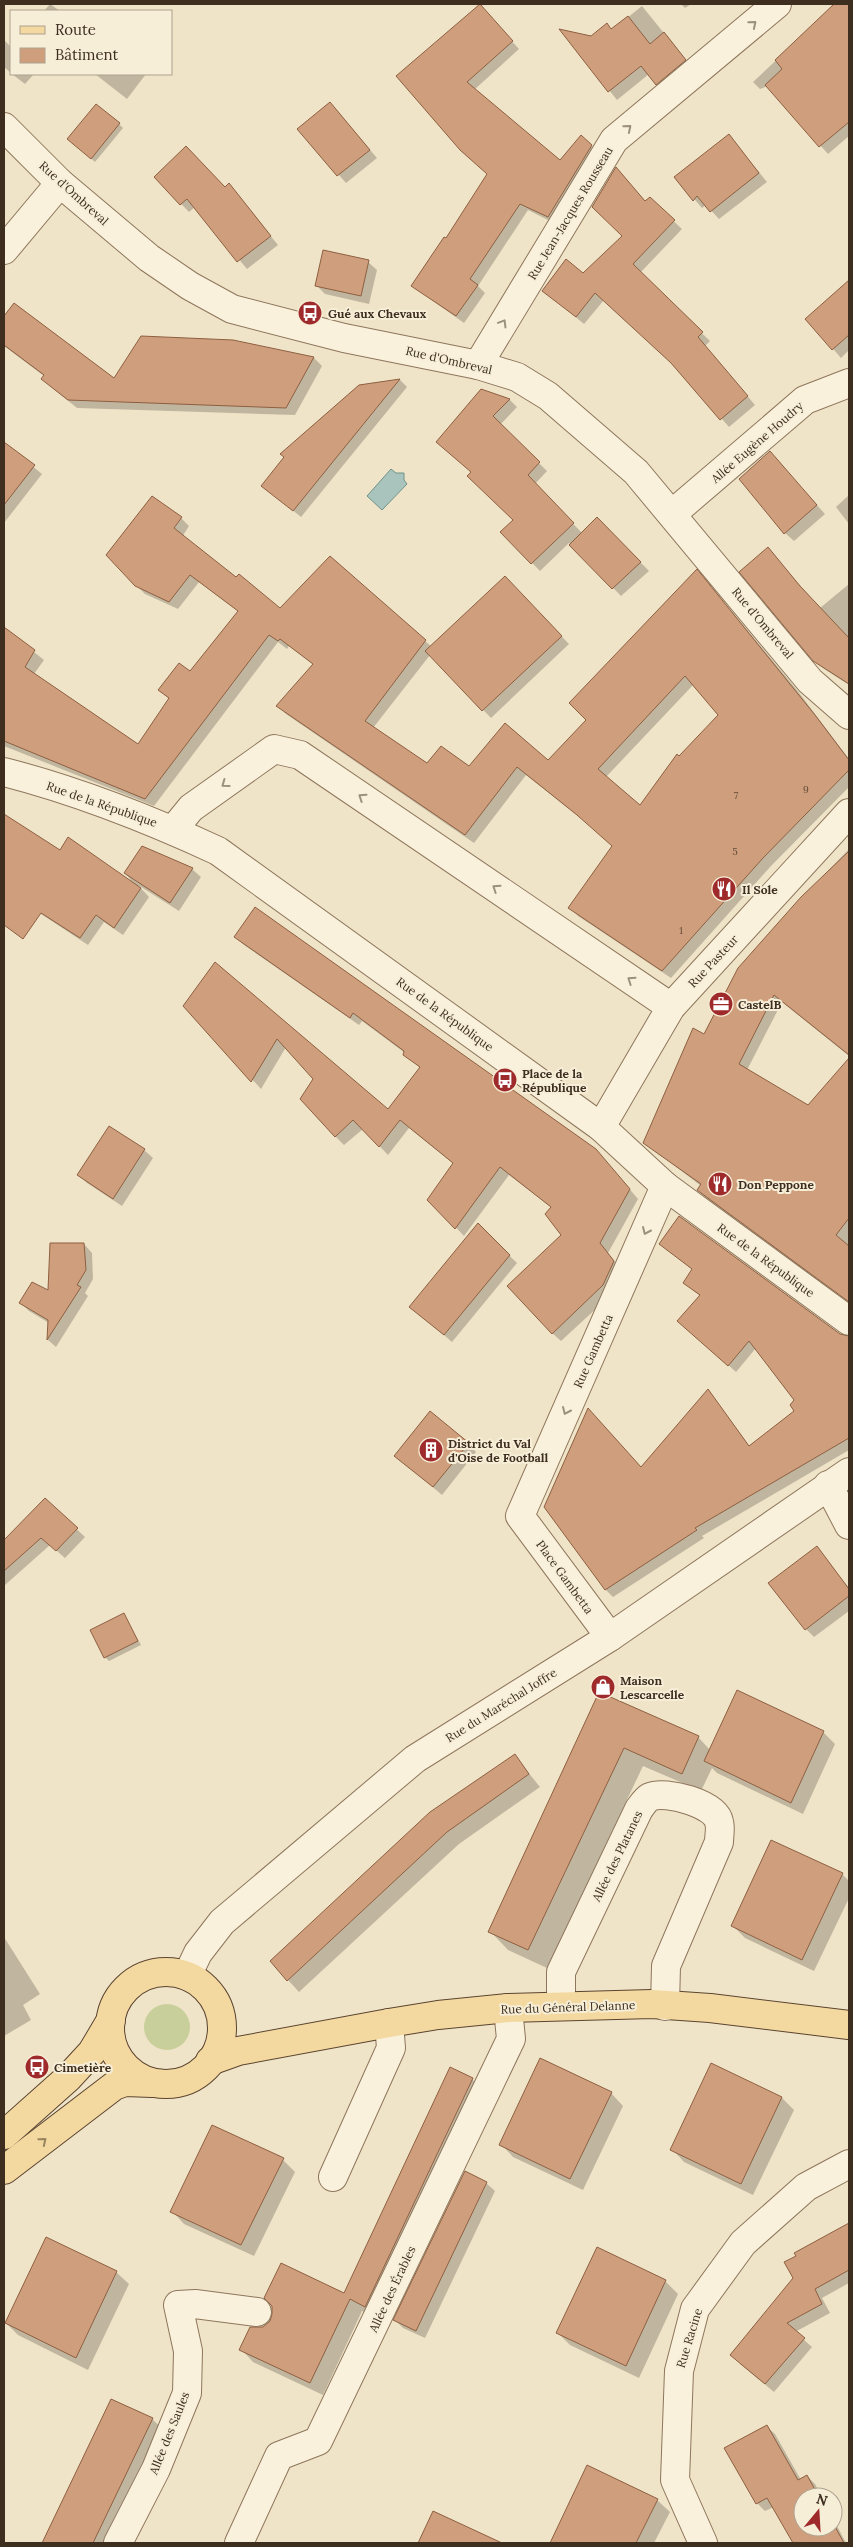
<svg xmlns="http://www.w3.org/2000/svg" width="853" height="2547" font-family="Lora,serif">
	<rect width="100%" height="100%" fill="#f0e4c8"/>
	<circle fill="#c9cf9b" cx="167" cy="2027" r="23"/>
	<path fill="#a9c4bc" stroke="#6f938a" d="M391 469 396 473H404V480L407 484 382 510 367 496Z"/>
	<g fill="#0003" fill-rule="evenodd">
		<path d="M50 4 60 11H44Z"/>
		<path d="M681 4H691L685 8Z"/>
		<path d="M836 4H849V55L829 63 849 85V136L828 154 768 86 760 89 753 82Z"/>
		<path d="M642 6 693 69 665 92 649 74 617 100 562 31 591 38 612 30Z"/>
		<path d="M487 14 519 49 474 90 560 162 581 136 599 154 556 224 528 210 478 286 485 293 464 323 412 286 446 240 488 174 461 150 398 76Z"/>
		<path d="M4 40 11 47V73L4 67Z"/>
		<path d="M12 74H34L25 84Z"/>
		<path d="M95 74H146L127 99Z"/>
		<path d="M338 112 377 158 346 183 299 129Z"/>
		<path d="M119 124 123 128 95 162 78 147Z"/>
		<path d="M729 136 767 182 719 219 706 205 702 208 676 178Z"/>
		<path d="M616 169 646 202 650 199 682 229 640 273 710 341 705 346 755 405 729 427 675 365 604 300 584 324 544 291 583 275 624 236Z"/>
		<path d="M155 177 225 188 229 185 278 245 247 269 195 207 189 212Z"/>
		<path d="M368 262 377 270 369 304 325 294 316 285Z"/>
		<path d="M849 282V350L841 358 807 319Z"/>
		<path d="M14 304 114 380 233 341 314 358 322 366 295 415 77 408 51 387 42 379 44 376 4 346V318Z"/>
		<path d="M400 380 407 387 301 517 263 486 360 386Z"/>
		<path d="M482 391 510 400 517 407 500 425 547 471 535 484 582 533 597 518 649 571 621 596 569 543 540 571 502 532 514 520 472 473Z"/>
		<path d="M4 443 42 474 4 523Z"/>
		<path d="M770 453 825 514 794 541 785 533Z"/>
		<path d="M849 495V524L836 507Z"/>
		<path d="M181 518 189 526 182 537 280 610 425 641 432 647 505 578 569 644 491 718 430 655 373 728 427 765 469 768 548 762 588 720 705 579 797 690 849 759V787L771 866 671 978 578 916 570 907 613 846 587 823 526 775 474 843 286 714 278 706 314 665 289 646 287 649 278 642 154 806 4 746V628L44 660 34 674 138 746 169 699 160 690 191 672 239 612 199 582 178 609 145 594 136 585ZM694 684 719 715 679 758 641 807 606 777Z"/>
		<path d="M768 549 820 608 849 584V685L823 668 814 660Z"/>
		<path d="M4 816 60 851 134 884 125 873 143 847 192 869 201 877 179 911 138 885 149 897 123 935 104 922 88 945 35 910 39 882 4 859Z"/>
		<path d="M849 849V1056L782 1002 747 1070 808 1107 849 1060V1303L706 1198 698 1190 701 1186 645 1143 704 1036 802 898Z"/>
		<path d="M235 937 604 1159 638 1199 608 1253 622 1271 612 1294 561 1341 552 1333 563 1235 552 1208 509 1175 464 1236 429 1199 454 1164 409 1128 388 1155 363 1129 344 1145 335 1136 315 1079 286 1047 261 1089 185 1006 215 964 388 1111 420 1068 405 1053 362 1021 359 1025 244 945Z"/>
		<path d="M144 1150 153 1158 122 1206 87 1183 79 1175Z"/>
		<path d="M478 1225 517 1263 452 1342 411 1307Z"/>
		<path d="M84 1244 92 1253 93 1279 85 1293 88 1296 56 1347 48 1340 49 1323 29 1311 21 1303 50 1292Z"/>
		<path d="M660 1244 835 1341 849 1352V1450L702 1536 704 1538 613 1597 606 1590 641 1468 708 1391 750 1447 796 1411V1400L756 1348 736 1372 678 1321 700 1296 684 1283 693 1270Z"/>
		<path d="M468 1444 476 1452 442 1495 396 1456Z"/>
		<path d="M45 1499 85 1537 65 1558 50 1545 5 1585 4 1541Z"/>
		<path d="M817 1548 849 1588V1611L814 1637 806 1629Z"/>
		<path d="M124 1615 141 1645 109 1661 105 1657Z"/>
		<path d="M600 1694 698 1737 710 1750 823 1732 835 1744 803 1814 717 1773 712 1768 701 1791 643 1766 547 1968 508 1950 490 1931Z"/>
		<path d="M515 1756 540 1787 459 1844 299 1992 288 1980Z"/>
		<path d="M842 1874 849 1881V1898L814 1971 745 1938 733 1926Z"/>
		<path d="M4 1937 40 1994 23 2005 31 2020 4 2036Z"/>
		<path d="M712 2065 782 2098 794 2110 753 2195 684 2162 672 2149Z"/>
		<path d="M472 2079 484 2091 378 2318 362 2311 323 2395 253 2362 241 2349 271 2322 345 2295Z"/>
		<path d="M611 2093 623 2106 583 2190 513 2157 501 2144Z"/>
		<path d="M283 2160 295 2172 254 2256 184 2224 172 2211Z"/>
		<path d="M486 2183 495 2191 425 2338 403 2328 395 2320Z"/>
		<path d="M849 2225V2283L822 2298 830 2313 795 2332 812 2347 774 2392 740 2364 795 2278 796 2253Z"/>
		<path d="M598 2249 666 2282 678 2294 639 2378 570 2345 557 2332Z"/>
		<path d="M116 2272 129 2284 88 2370 18 2335 6 2323Z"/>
		<path d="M112 2400 152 2419 165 2431 111 2543H43Z"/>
		<path d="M766 2426 775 2434 801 2480 807 2476 815 2484 822 2497H803V2527H833V2518L846 2543H794L774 2507 765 2511 757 2503Z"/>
		<path d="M588 2467 657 2500 670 2512 654 2543H551Z"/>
		<path d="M434 2513 499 2543H420Z"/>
	</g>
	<g fill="#cf9f7d" stroke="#8d5f41" fill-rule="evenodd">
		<path d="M480 4 513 41 467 82 560 160 581 135 592 145 548 217 520 204 470 279 478 285 456 316 411 286 444 237 446 238 487 174 460 150 396 76Z"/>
		<path d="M834 4H849V122L819 147 765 85 782 69 775 60Z"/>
		<path d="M628 16 650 44 664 32 686 60 656 85 641 66 608 92 559 29 591 36 607 23 611 29Z"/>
		<path d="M330 102 370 150 337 176 297 129Z"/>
		<path d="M96 104 120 123 91 159 67 139Z"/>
		<path d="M729 134 759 173 710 212 697 196 693 201 674 177Z"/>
		<path d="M186 146 225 187 229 183 271 236 237 262 187 199 180 205 154 177Z"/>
		<path d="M616 167 645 201 650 197 675 220 633 264 703 332 698 337 748 396 720 420 671 363 595 293 576 317 542 291 566 259 583 273 622 236 592 207Z"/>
		<path d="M323 250 369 260 361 296 315 286Z"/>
		<path d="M849 280V335L832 350 805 319Z"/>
		<path d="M14 303 114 378 141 336 233 340 314 357 286 408 68 400 41 379 44 375 4 345V316Z"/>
		<path d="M400 379 293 511 261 486 284 457 280 454 359 385Z"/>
		<path d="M481 389 510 399 493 416 540 462 528 475 574 523 531 564 500 532 513 520 467 476 471 472 436 442Z"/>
		<path d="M4 442 35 465 4 505Z"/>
		<path d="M770 451 817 505 784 534 739 479Z"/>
		<path d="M152 496 182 517 174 528 236 577 239 574 280 608 330 556 426 640 365 721 427 763 441 746 469 766 505 723 548 760 586 720 569 703 697 569 815 715 849 760V770L763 858 662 971 568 908 612 846 577 815 517 767 465 835 276 706 313 664 280 639 278 641 269 635 145 799 4 741V627L35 650 25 667 138 744 169 698 158 690 179 663 190 671 238 611 190 575 169 602 135 586 106 555ZM685 676 718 715 679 756 677 754 640 805 598 769Z"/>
		<path d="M597 517 641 562 612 589 569 545Z"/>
		<path d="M768 547 800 586 849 638V684L813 661 739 572Z"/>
		<path d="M505 576 562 636 482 711 425 651Z"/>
		<path d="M4 814 60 850 68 837 141 888 114 928 96 915 80 938 41 913 23 939 4 925Z"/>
		<path d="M142 846 193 868 170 903 124 873Z"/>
		<path d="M849 851V1055L774 995 739 1064 808 1105 849 1058V1218L836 1235 849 1246V1302L697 1190 701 1184 643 1143 693 1028 704 1034 738 968 801 897Z"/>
		<path d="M255 907 596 1149 630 1189 600 1243 614 1261 603 1285 552 1334 507 1286 561 1235 545 1214 551 1207 500 1167 455 1229 427 1200 453 1163 400 1120 379 1147 353 1120 335 1137 300 1099 313 1079 277 1039 251 1082 183 1006 215 962 388 1109 420 1067 403 1055 404 1051 353 1013 350 1018 234 937Z"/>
		<path d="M109 1126 145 1149 113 1199 77 1175Z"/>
		<path d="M679 1216 840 1334 849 1336V1438L695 1528 697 1530 605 1590 544 1507 588 1408 641 1467 708 1389 749 1446 794 1411 790 1405 794 1400 749 1341 728 1366 677 1321 700 1295 683 1283 692 1269 659 1244Z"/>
		<path d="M478 1223 510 1255 444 1335 409 1307Z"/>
		<path d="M50 1243H84L86 1270 77 1285 81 1287 47 1340 48 1320 19 1303 32 1282 48 1290Z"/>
		<path d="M430 1411 469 1443 433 1487 394 1456Z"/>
		<path d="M45 1498 78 1528 56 1551 41 1538 4 1571V1540Z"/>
		<path d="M817 1546 849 1589V1596L805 1630 768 1583Z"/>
		<path d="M124 1613 138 1641 104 1658 90 1630Z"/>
		<path d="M737 1690 824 1731 791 1803 704 1761Z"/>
		<path d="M599 1692 699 1736 682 1774 624 1748 528 1950 488 1932Z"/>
		<path d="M515 1754 529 1774 447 1832 287 1981 270 1961 430 1812Z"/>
		<path d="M771 1840 843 1873 802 1960 731 1926Z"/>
		<path d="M540 2058 612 2092 570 2179 499 2145Z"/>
		<path d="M711 2063 782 2097 741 2184 670 2150Z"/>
		<path d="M450 2067 473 2078 365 2307 350 2299 310 2383 239 2350 250 2327H263L270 2321 272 2314V2306L264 2298 281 2263 344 2293Z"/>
		<path d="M212 2125 284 2158 241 2245 170 2212Z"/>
		<path d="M465 2171 487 2182 416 2331 393 2320Z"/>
		<path d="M849 2223V2270L815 2289 822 2304 787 2323 805 2338 765 2384 730 2355 793 2278 784 2262 796 2256 794 2253Z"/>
		<path d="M46 2237 117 2271 76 2358 5 2323Z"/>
		<path d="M597 2247 666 2280 626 2366 556 2333Z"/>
		<path d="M111 2399 153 2418 93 2543H42Z"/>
		<path d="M767 2425 798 2480 807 2475 819 2497H803V2527H833V2523L844 2543H793L767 2498 756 2504 724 2448Z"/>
		<path d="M587 2465 658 2499 636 2543H550Z"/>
		<path d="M433 2511 502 2543H418Z"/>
	</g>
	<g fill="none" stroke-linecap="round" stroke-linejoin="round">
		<defs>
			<g id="minor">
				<path d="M4 127 60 183 149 258 190 286 232 309 344 338 478 365 517 377 548 396 636 472 810 681 849 715"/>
				<path d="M4 250 60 183"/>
				<path d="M478 365 614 140 777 4"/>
				<path d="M672 514 805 400 849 383"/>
				<path d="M4 772C78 791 149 819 218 851L601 1127 665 1186 849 1321"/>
				<path d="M173 830 191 808 274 749 300 755 671 1007"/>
				<path d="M601 1127 671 1007 849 813"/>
				<path d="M828 1485 849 1525"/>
				<path d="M610 1637 520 1516 665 1186"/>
				<path d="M187 1976 198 1953 222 1922 415 1759 610 1637 849 1472"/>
				<path d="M561 2005V1972L639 1809C642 1805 646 1799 650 1797 666 1790 716 1804 719 1822 721 1828 719 1836 719 1842L666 1966 665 2006"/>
				<path d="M333 2177 391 2048 389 2023"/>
				<path d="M118 2543 156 2469 187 2393 188 2351 178 2305 195 2304 257 2312"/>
				<path d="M239 2543 279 2456 318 2441 511 2039 508 2008"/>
				<path d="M703 2543 675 2480 679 2371 695 2309 743 2243 806 2187 849 2164"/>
			</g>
			<g id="major">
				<circle cx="166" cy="2028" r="56"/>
				<path d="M210 2061 238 2051 389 2023 438 2015 508 2008 652 2004 710 2008 849 2025"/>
				<path d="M4 2135 68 2078 92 2052 111 2020"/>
				<path d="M4 2170 114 2086 125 2082 152 2083"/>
			</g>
		</defs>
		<use href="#minor" stroke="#8d765c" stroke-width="30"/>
		<use href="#major" stroke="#5b4430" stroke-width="30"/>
		<use href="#minor" stroke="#faf1dc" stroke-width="28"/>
		<use href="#major" stroke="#f3d9a0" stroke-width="28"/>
	</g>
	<defs><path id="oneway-chevron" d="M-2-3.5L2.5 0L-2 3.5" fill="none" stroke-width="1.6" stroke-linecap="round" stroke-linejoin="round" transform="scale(1.25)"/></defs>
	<g stroke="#9c907e">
		<use href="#oneway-chevron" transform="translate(753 24) rotate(-40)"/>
		<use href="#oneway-chevron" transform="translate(628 128) rotate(-40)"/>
		<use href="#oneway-chevron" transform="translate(503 323) rotate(-59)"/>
		<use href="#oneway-chevron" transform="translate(225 784) rotate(144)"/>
		<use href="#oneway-chevron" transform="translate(362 797) rotate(-146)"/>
		<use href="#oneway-chevron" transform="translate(496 888) rotate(-146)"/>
		<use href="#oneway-chevron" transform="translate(631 980) rotate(-146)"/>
		<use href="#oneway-chevron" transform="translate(646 1231) rotate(114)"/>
		<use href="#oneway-chevron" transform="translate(566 1411) rotate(114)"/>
	</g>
	<use stroke="#988460" href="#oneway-chevron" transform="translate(43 2141) rotate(-39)"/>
	<defs>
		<symbol id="bus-disc" viewBox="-11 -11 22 22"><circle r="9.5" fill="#9e2a2b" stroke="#f7eed8"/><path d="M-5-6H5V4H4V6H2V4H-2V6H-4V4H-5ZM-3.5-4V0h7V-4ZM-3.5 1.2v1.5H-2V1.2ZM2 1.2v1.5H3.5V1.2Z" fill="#fff"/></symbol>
		<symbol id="restaurant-disc" viewBox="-11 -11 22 22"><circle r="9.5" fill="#9e2a2b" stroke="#f7eed8"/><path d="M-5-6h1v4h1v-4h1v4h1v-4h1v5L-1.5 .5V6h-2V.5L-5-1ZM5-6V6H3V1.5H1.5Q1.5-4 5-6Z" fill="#fff"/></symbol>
		<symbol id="office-disc" viewBox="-11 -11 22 22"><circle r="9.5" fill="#9e2a2b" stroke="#f7eed8"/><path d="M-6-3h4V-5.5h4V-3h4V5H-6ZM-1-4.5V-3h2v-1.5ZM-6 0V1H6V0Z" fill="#fff"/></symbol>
		<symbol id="building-disc" viewBox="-11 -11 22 22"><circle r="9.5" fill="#9e2a2b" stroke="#f7eed8"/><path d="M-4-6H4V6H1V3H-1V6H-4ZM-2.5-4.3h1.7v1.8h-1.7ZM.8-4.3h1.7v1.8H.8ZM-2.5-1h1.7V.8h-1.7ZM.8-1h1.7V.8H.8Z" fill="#fff"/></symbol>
		<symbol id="shop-disc" viewBox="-11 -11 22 22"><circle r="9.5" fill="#9e2a2b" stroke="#f7eed8"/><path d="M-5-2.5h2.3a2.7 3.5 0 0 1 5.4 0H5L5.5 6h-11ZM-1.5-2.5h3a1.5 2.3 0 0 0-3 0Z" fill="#fff"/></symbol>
	</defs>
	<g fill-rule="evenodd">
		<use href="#bus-disc" x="296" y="299" width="28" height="28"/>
		<use href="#restaurant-disc" x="710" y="875" width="28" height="28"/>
		<use href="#office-disc" x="707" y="990" width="28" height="28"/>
		<use href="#bus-disc" x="491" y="1066" width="28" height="28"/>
		<use href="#restaurant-disc" x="706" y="1170" width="28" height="28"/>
		<use href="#building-disc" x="417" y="1436" width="28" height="28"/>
		<use href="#shop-disc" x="589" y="1673" width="28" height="28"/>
		<use href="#bus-disc" x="23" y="2053" width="28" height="28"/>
	</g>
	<g text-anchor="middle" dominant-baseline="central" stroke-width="4" stroke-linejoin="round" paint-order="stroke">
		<g font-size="10" fill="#624a37">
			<text x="806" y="789">9</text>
			<text x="736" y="795">7</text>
			<text x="735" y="851">5</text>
			<text x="681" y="930">1</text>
		</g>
		<g font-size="12" fill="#3d2e20" stroke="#f7eed8">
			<text transform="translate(74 193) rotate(42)">Rue d'Ombreval</text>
			<text transform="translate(570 213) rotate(-59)">Rue Jean-Jacques Rousseau</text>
			<text transform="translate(449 360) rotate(13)">Rue d'Ombreval</text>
			<text transform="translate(757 442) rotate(-41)">Allée Eugène Houdry</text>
			<text transform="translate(763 623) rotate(50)">Rue d'Ombreval</text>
			<text transform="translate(102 804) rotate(19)">Rue de la République</text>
			<text transform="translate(713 961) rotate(-47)">Rue Pasteur</text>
			<text transform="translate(445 1014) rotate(36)">Rue de la République</text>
			<text transform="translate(766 1260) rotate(36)">Rue de la République</text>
			<text transform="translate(593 1351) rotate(-66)">Rue Gambetta</text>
			<text transform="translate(565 1577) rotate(54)">Place Gambetta</text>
			<text transform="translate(501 1705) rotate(-32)">Rue du Maréchal Joffre</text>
			<text transform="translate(617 1856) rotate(-64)">Allée des Platanes</text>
			<text transform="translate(568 2007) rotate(-2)">Rue du Général Delanne</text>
			<text transform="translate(392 2289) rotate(-65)">Allée des Érables</text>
			<text transform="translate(689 2338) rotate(-73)">Rue Racine</text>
			<text transform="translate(169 2433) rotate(-68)">Allée des Saules</text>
		</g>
		<g font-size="12" font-weight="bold" fill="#3d2e20" stroke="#f7eed8" text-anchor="start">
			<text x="328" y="313">Gué aux Chevaux</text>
			<text x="742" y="889">Il Sole</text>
			<text x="738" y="1004">CastelB</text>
			<text x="522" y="1073">Place de la<tspan x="522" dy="14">République</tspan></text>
			<text x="738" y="1184">Don Peppone</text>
			<text x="448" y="1443">District du Val<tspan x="448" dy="14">d'Oise de Football</tspan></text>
			<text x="620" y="1680">Maison<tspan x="620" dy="14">Lescarcelle</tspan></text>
			<text x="54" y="2067">Cimetière</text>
		</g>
	</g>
	<rect width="853" height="2547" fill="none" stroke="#3d2e20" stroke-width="10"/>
	<rect x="10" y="10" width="162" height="65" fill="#f7eed8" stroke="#ada18e"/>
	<rect x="20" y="26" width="25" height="8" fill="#f3d9a0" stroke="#ada18e"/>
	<text x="55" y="35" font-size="15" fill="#3d2e20">Route</text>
	<rect x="20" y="48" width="25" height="15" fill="#cf9f7d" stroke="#ada18e"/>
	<text x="55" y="60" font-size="15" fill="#3d2e20">Bâtiment</text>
	<g transform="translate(818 2512) rotate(18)"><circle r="24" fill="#f7eed8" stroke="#ada18e"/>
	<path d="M0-4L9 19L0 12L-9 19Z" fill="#9e2a2b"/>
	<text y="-8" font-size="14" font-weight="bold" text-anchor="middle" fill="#3d2e20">N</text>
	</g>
</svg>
